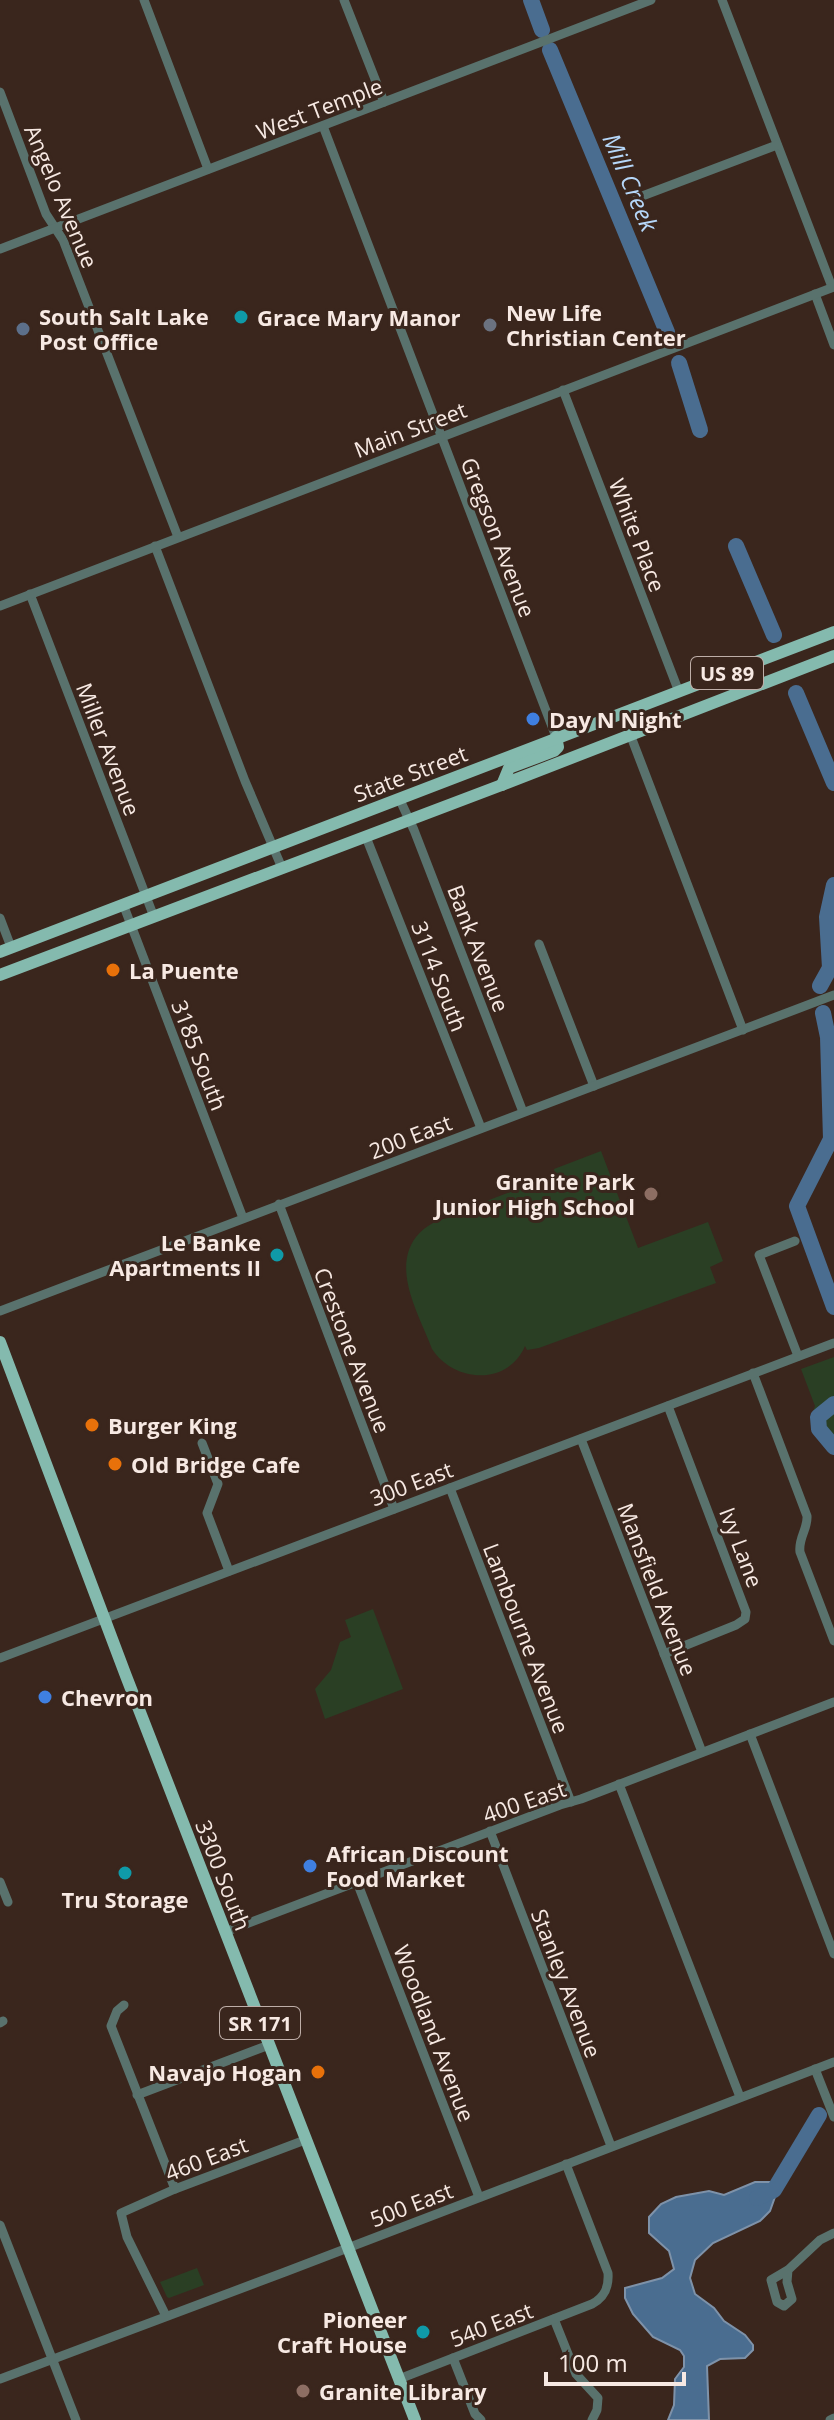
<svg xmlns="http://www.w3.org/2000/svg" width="834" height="2420" font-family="'Open Sans',sans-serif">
	<rect width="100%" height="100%" fill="#3a261d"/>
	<g fill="#2a3f24">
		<path d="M601 1151 638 1248 708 1222 723 1261 710 1267 716 1283 539 1348 527 1350 525 1346C508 1386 454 1383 432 1349 420 1316 391 1270 416 1237 426 1225 438 1219 453 1217L455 1213 555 1175 554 1169Z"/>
		<path d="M834 1357V1455C824 1435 805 1431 815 1406L801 1369Z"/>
		<path d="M373 1609 403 1689 325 1719 315 1689 331 1670 340 1642 351 1637 345 1620Z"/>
		<path d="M197 2268 204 2285 169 2298 167 2297 160 2282Z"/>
	</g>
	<path fill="#4a6d90" stroke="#7e92a9" stroke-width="2" d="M755 2182H770L776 2194 770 2211 760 2221 713 2243 695 2260 690 2278 695 2294 714 2308 724 2321 745 2335 753 2345V2350L745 2358 720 2359 707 2366 709 2420H668L674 2405 675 2379 684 2367V2356L680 2350 653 2337 633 2314 625 2298V2288L662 2278 674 2269 669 2251 649 2233V2217L661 2204 676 2197 709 2191 724 2195Z"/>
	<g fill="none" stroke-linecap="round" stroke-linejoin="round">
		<g stroke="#4a6d90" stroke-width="16">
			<path d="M531 0 542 30"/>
			<path d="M550 50 667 332"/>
			<path d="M679 363 700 430"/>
			<path d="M736 546 774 635"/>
			<path d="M796 693 834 783"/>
			<path d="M820 986 830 968 827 917 834 885"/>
			<path d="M823 1013 828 1037 831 1139 797 1206 834 1307"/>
			<path d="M834 1404 818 1417 819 1429 834 1447"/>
			<path d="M757 2198 774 2190 819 2115"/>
		</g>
		<g stroke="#59726d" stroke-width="9">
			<path d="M144 0 208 169"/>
			<path d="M344 0 384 102"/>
			<path d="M722 0 832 287"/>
			<path d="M0 92 46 214 63 240 178 537"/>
			<path d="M323 126 556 737"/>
			<path d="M637 198 777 145"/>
			<path d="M0 249 651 0"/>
			<path d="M815 294 834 345"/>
			<path d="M563 390 679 692"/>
			<path d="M155 546 245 781 282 868"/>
			<path d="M30 594 154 917"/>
			<path d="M0 606 834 287"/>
			<path d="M630 734 743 1030"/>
			<path d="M399 798 414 830 523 1112"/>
			<path d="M366 837 481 1128"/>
			<path d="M123 904 243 1218"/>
			<path d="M0 918 11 947"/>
			<path d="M539 944 594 1086"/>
			<path d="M279 1204 394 1509"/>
			<path d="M795 1241 759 1255 798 1356"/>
			<path d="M0 1311 834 995"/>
			<path d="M753 1373 807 1516C808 1529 798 1538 800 1552L834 1641"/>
			<path d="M581 1439 702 1752"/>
			<path d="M202 1443 218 1484 207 1513 229 1571"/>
			<path d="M450 1488 571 1802"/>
			<path d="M664 1654 736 1625 745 1619 746 1612 668 1406"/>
			<path d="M0 1658 834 1343"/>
			<path d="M750 1734 834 1954"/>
			<path d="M619 1784 740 2097"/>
			<path d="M490 1831 611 2146"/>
			<path d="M0 1882 8 1902"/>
			<path d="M357 1882 479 2197"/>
			<path d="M225 1932 560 1805 581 1799 834 1702"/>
			<path d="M124 2005 117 2011 111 2026 175 2189"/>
			<path d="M0 2023 3 2021"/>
			<path d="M815 2069 834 2117"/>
			<path d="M137 2095 269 2045"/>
			<path d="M0 2225 76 2420"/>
			<path d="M788 2270 787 2282 792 2299 784 2306 777 2302 771 2280 788 2270 820 2240 834 2233"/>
			<path d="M166 2316 127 2237 121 2213 175 2189 305 2140"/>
			<path d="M554 2319 576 2374 598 2398 597 2410 592 2420"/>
			<path d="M453 2358 475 2414 481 2420"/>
			<path d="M0 2379 285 2272 834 2062"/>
			<path d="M399 2379 592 2304C605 2297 609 2287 608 2273L566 2164"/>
			<path d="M830 2420 834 2418"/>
		</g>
		<g stroke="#84baae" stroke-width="12">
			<path d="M502 785 509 768 554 751 558 747 556 737"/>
			<path d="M0 952 834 632"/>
			<path d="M0 975 499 786 834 656"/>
			<path d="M0 1342 126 1676 415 2420"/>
		</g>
	</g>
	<g fill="#0f9aa8" stroke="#3a261d" stroke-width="3">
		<circle cx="241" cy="317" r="8"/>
		<circle cx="277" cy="1255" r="8"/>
		<circle cx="125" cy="1873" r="8"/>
		<circle cx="423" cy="2332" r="8"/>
	</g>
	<circle fill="#6b7280" stroke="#3a261d" stroke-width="3" cx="490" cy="325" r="8"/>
	<circle fill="#5c6f8a" stroke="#3a261d" stroke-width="3" cx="23" cy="329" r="8"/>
	<g fill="#3f7fe0" stroke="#3a261d" stroke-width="3">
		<circle cx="533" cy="719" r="8"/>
		<circle cx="45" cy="1697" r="8"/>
		<circle cx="310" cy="1866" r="8"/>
	</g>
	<g fill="#e8710a" stroke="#3a261d" stroke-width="3">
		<circle cx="113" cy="970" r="8"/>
		<circle cx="92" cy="1425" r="8"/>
		<circle cx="115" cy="1464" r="8"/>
		<circle cx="318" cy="2072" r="8"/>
	</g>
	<g fill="#8d6e63" stroke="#3a261d" stroke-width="3">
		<circle cx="651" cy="1194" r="8"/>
		<circle cx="303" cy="2391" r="8"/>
	</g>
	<g text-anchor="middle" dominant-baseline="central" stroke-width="6" stroke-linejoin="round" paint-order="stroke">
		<g fill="#3a261d" stroke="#beaea8" stroke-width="2">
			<rect x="691" y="657" width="72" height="32" rx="6"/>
			<rect x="220" y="2007" width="80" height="32" rx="6"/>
		</g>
		<g font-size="20" font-weight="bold" fill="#f7e9e3">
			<text x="727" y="673">US 89</text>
			<text x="260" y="2023">SR 171</text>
		</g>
		<g font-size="22" fill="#f7e9e3" stroke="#3a261d">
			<text transform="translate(319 108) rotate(-21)">West Temple</text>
			<text transform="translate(62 196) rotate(67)">Angelo Avenue</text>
			<text transform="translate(410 429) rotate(-21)">Main Street</text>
			<text transform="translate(638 535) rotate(69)">White Place</text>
			<text transform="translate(499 537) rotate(69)">Gregson Avenue</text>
			<text transform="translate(109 749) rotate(69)">Miller Avenue</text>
			<text transform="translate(410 773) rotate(-21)">State Street</text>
			<text transform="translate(479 948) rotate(69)">Bank Avenue</text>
			<text transform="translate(440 976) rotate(69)">3114 South</text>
			<text transform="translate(200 1055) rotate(69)">3185 South</text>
			<text transform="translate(410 1136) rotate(-21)">200 East</text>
			<text transform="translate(353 1350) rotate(69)">Crestone Avenue</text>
			<text transform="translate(411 1483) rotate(-21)">300 East</text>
			<text transform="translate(742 1547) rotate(69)">Ivy Lane</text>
			<text transform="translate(658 1589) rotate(69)">Mansfield Avenue</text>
			<text transform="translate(527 1638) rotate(69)">Lambourne Avenue</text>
			<text transform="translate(524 1801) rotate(-19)">400 East</text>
			<text transform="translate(224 1875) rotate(69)">3300 South</text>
			<text transform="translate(567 1983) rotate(69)">Stanley Avenue</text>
			<text transform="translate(435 2033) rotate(69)">Woodland Avenue</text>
			<text transform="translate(206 2158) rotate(-21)">460 East</text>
			<text transform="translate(411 2204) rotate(-21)">500 East</text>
			<text transform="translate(491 2324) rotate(-21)">540 East</text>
		</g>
		<g font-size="22" font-weight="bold" fill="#f7e9e3" stroke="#3a261d" text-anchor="start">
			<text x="506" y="312">New Life<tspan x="506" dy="25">Christian Center</tspan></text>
			<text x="39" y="316">South Salt Lake<tspan x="39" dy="25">Post Office</tspan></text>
			<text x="257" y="317">Grace Mary Manor</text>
			<text x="549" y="719">Day N Night</text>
			<text x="129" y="970">La Puente</text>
			<text x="635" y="1181" text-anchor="end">Granite Park<tspan x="635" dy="25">Junior High School</tspan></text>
			<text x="261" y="1242" text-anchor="end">Le Banke<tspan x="261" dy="25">Apartments II</tspan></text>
			<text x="108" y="1425">Burger King</text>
			<text x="131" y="1464">Old Bridge Cafe</text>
			<text x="61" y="1697">Chevron</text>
			<text x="326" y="1853">African Discount<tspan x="326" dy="25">Food Market</tspan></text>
			<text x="125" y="1899" text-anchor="middle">Tru Storage</text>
			<text x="302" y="2072" text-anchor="end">Navajo Hogan</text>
			<text x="407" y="2319" text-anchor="end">Pioneer<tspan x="407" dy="25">Craft House</tspan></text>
			<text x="319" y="2391">Granite Library</text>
		</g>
		<g font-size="24" font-style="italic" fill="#b6d7f9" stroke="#3a261d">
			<text transform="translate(631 182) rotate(67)">Mill Creek</text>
		</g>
	</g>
	<path d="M546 2372v12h138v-12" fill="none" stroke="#f7e9e3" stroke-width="4"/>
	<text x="558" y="2372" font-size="24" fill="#f7e9e3" stroke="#3a261d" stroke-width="6" paint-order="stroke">100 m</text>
</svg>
